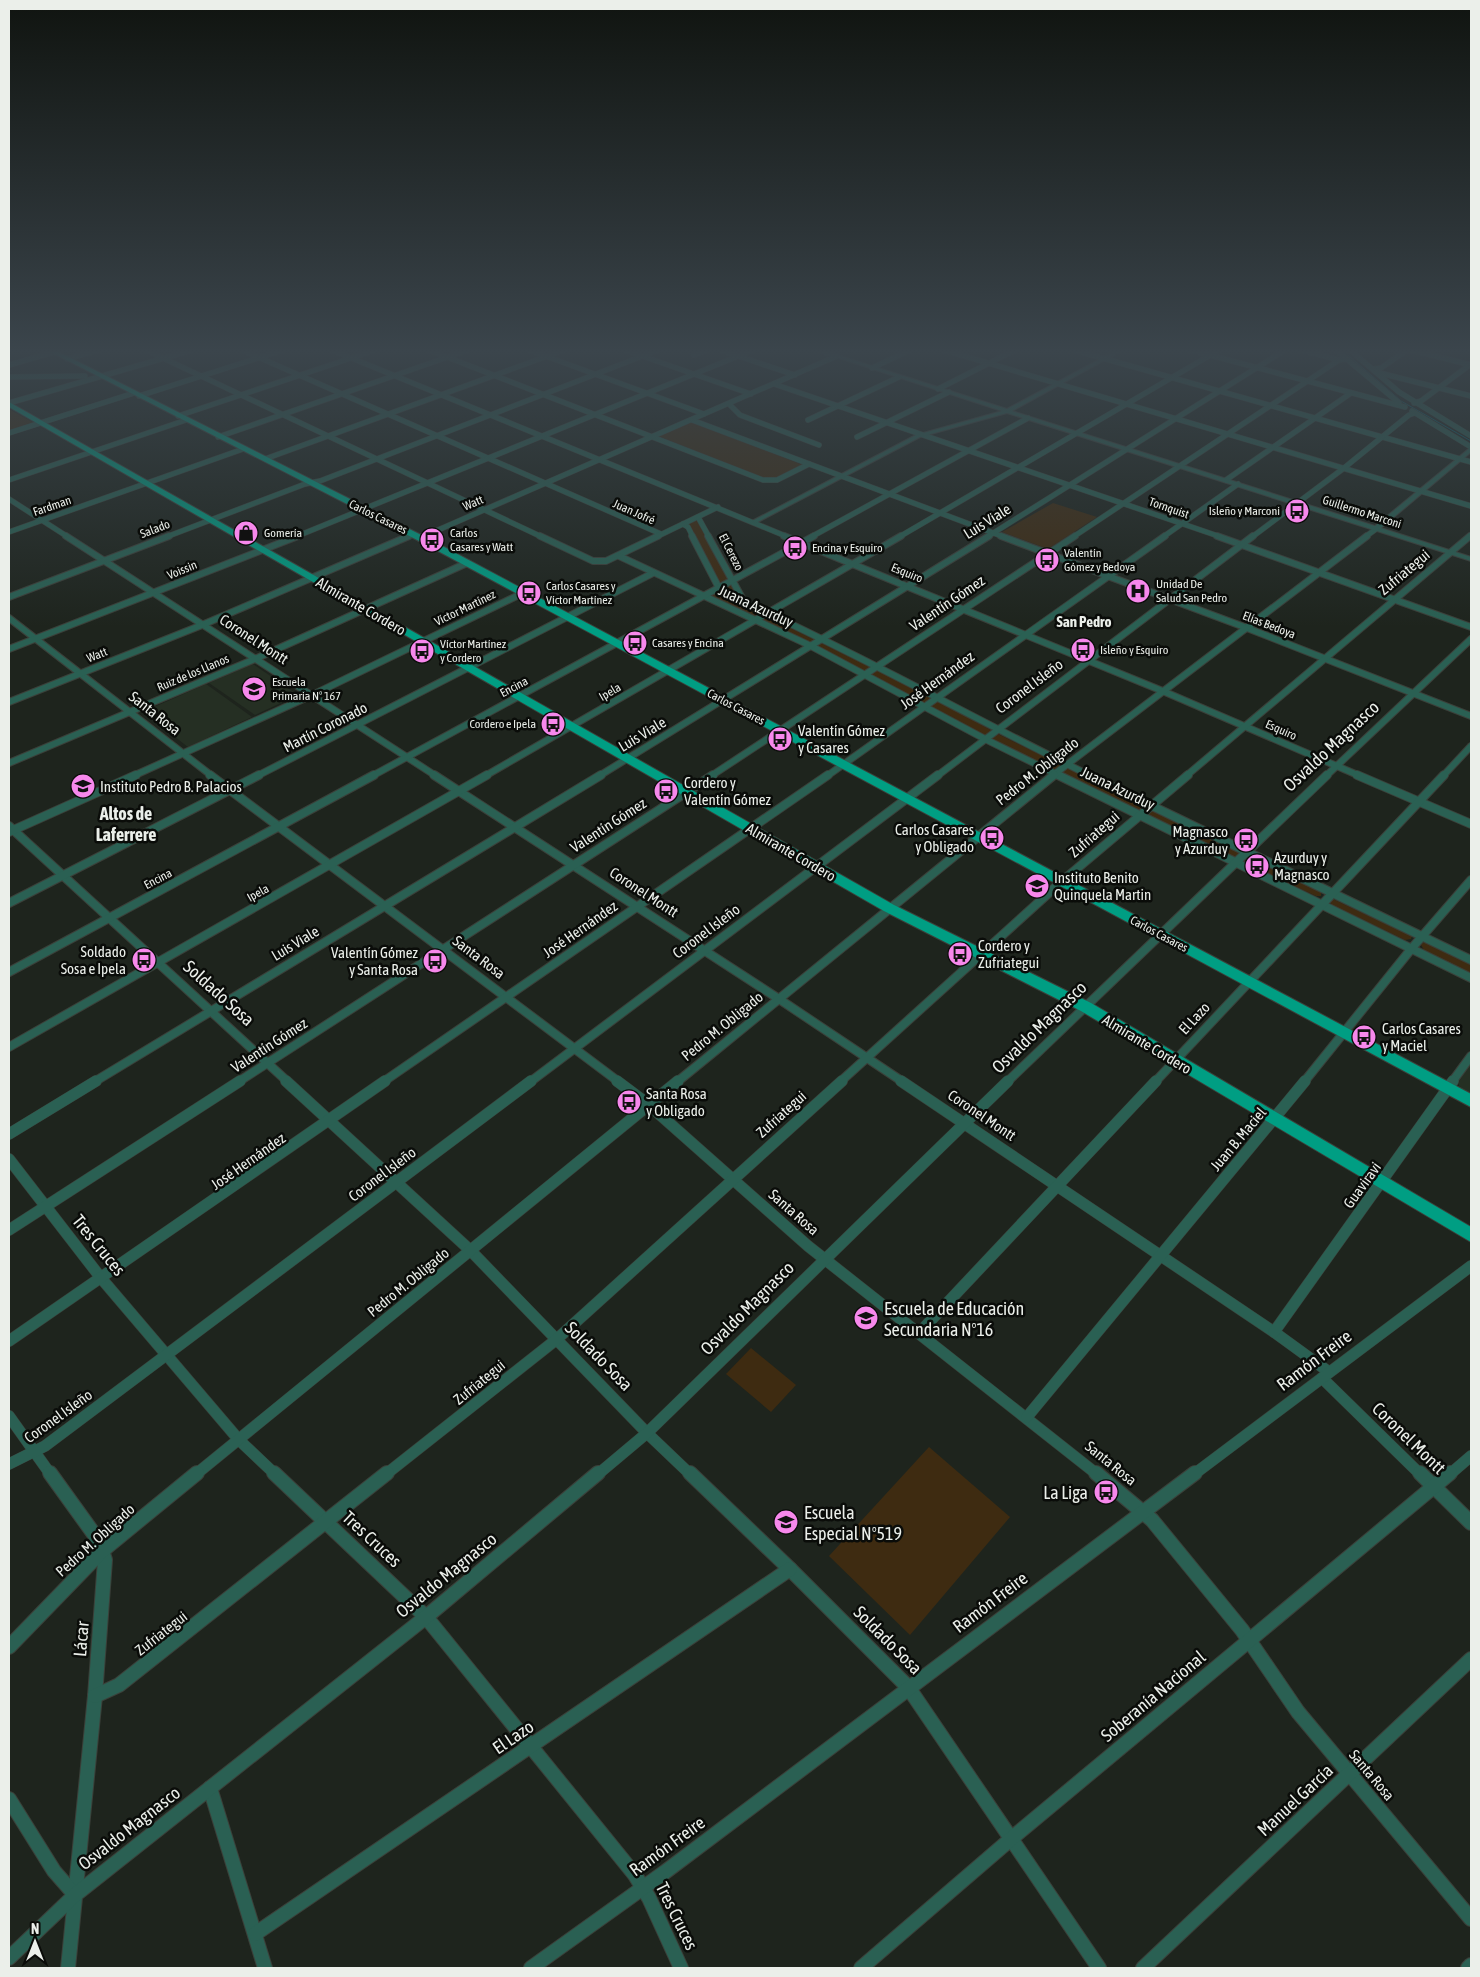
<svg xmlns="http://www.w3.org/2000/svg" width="1480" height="1977" font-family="'Asap Condensed',sans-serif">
	<rect width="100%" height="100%" fill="#1e241d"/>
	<g fill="#252f23">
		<path d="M253 664 298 695 255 715 209 683Z"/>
		<path d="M206 684 252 717 188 747 143 712Z"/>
		<path d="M1471 1062V1096L1460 1088 1458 1083Z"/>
	</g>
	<g fill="#3e2b11">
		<path d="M9 409 34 423 9 431Z"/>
		<path d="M692 422 803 465 777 478H763L658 436Z"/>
		<path d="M1053 503 1097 517 1048 549 1002 532Z"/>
		<path d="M696 517 740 601 745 606 936 699 996 733 1321 891V896H1316C1110 802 908 698 706 596L719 588 686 526Z"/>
		<path d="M1333 899 1412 936 1411 939 1405 940 1332 905 1330 902Z"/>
		<path d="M1424 942 1471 963V974L1424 950 1421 945Z"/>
		<path d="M751 1348 796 1385 771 1412 726 1374Z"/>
		<path d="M929 1447 1010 1517 910 1635 829 1556Z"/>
	</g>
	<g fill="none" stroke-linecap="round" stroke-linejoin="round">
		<path stroke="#066571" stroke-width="1" d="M1342 350 1401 401 1471 441"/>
		<defs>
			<g id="minor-far4">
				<path d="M146 350 542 537"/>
				<path d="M242 350 661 534"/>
				<path d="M332 350 788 537"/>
				<path d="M429 350 763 480H777L809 464"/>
				<path d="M529 350 704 414"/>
				<path d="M625 350 751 394"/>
				<path d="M720 350 795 375"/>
				<path d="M944 350 1471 506"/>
				<path d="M1074 350 1471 462"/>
				<path d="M1191 350 1405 407"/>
				<path d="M1302 350 1339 360"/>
				<path d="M1336 350 1399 403"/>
				<path d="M1350 350 1399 392 1471 436"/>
				<path d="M1411 350 1471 365"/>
				<path d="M826 353 834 350"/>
				<path d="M694 355 707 350"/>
				<path d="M67 359 98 350"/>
				<path d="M9 365 54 352"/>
				<path d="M872 368 910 350"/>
				<path d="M1373 369 1381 368 1407 350"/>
				<path d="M1376 372 1471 396"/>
				<path d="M9 377 85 376"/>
				<path d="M774 384 1221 537"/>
				<path d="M938 389 1015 350"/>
				<path d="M139 396 283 350"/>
				<path d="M9 403 192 350"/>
				<path d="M1414 403 1421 401 1471 364"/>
				<path d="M729 404 740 415 819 445"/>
				<path d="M1412 411 1471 447"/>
				<path d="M178 416 375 350"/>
				<path d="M692 420 1004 537"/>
				<path d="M808 420 899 377"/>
				<path d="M9 433 134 393"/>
				<path d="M218 437 468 350"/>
				<path d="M857 437 949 392"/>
				<path d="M265 459 564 350"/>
				<path d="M9 480 186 420"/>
				<path d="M1226 480 1351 393"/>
				<path d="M9 499 68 537"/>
				<path d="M698 517 709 537"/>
				<path d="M683 524 688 527 693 537"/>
				<path d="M9 532 243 449"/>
				<path d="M166 537 305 484 320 481 658 350"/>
				<path d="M295 537 753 350"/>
				<path d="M406 537 413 534"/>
				<path d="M422 537 837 356"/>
				<path d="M656 537 718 507"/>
				<path d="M811 537 1028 418"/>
				<path d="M899 537 1219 350"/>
				<path d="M987 537 1285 350"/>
				<path d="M1073 537 1339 360 1347 359"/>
				<path d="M1163 537 1238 484"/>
				<path d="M1252 537 1344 468 1409 415 1415 413"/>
				<path d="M1365 537 1376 529"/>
				<path d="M1469 537 1471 535"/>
			</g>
			<g id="minor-far3">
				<path d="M66 536 436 776"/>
				<path d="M540 536 593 561H606L658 536"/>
				<path d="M692 536 719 588"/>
				<path d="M708 536 742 598 748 604C865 657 976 720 1091 776"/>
				<path d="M784 536 1165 692 1360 776"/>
				<path d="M1001 536 1247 628 1471 716"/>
				<path d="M1217 536 1471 627"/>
				<path d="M420 538 425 536"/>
				<path d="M619 556 811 646 985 739 1060 776"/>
				<path d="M9 597 169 536"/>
				<path d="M9 618 212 776"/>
				<path d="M9 649 298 536"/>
				<path d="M9 702 202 625 409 536"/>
				<path d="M9 763 255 659 467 563"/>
				<path d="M133 776 310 696 523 593"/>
				<path d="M257 776 653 573"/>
				<path d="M372 776 814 536"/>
				<path d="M485 776 901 536"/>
				<path d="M599 776 989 536"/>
				<path d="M711 776 1075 536"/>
				<path d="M827 776 1165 536"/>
				<path d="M937 776 1253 536"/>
				<path d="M1052 776 1367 536"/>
				<path d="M1186 776 1470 536"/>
				<path d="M1326 776 1471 639"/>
				<path d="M1443 776 1471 746"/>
			</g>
			<g id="minor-far2">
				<path d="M210 775 619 1082"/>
				<path d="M434 775 779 999 903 1082"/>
				<path d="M1058 775 1471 978"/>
				<path d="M1088 775 1471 960"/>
				<path d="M1357 775 1471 824"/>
				<path d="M9 826 288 1082"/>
				<path d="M9 832 136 775"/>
				<path d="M9 903 259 775"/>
				<path d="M9 972 374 775"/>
				<path d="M9 1047 487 775"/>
				<path d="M94 1082 601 775"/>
				<path d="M238 1082 713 775"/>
				<path d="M383 1082 828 775"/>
				<path d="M530 1082 938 775"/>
				<path d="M677 1082 1054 775"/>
				<path d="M840 1082 1061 882 1188 775"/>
				<path d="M1007 1082 1327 775"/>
				<path d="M1155 1082 1444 775"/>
				<path d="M1304 1082 1412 948 1471 880"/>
				<path d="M1452 1082 1471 1056"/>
			</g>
			<g id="minor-far1">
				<path d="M286 1081 471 1251 647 1433 691 1475"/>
				<path d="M617 1081 649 1105 808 1246 1098 1475"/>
				<path d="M901 1081 1274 1332 1329 1372"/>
				<path d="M9 1134 96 1081"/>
				<path d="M9 1159 101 1278 239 1440 276 1475"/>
				<path d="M9 1230 240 1081"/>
				<path d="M1274 1332 1453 1081"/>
				<path d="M919 1333 1156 1081"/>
				<path d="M9 1341 385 1081"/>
				<path d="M1322 1378 1421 1475"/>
				<path d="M9 1416 51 1475"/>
				<path d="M1027 1417 1305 1081"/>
				<path d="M9 1464 45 1446 531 1081"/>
				<path d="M195 1475 678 1081"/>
				<path d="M385 1475 557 1339 842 1081"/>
				<path d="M597 1475 647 1433 1008 1081"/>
				<path d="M1193 1475 1471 1266"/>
				<path d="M1449 1475 1471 1456"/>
			</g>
			<g id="minor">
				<path d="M50 1473 99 1541 105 1560 95 1696 68 1968"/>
				<path d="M274 1473 426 1617 635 1875 649 1898 681 1968"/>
				<path d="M690 1473 790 1569 908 1687 1099 1968"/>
				<path d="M1096 1473 1152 1520 1242 1630 1298 1712 1471 1919"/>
				<path d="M1420 1473 1471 1523"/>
				<path d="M9 1647 103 1550 197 1473"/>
				<path d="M95 1696 119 1685 387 1473"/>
				<path d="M210 1788 265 1968"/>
				<path d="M9 1799 54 1871 75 1895"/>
				<path d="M255 1934 790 1569"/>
				<path d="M9 1958 75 1895 426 1617 598 1473"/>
				<path d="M531 1968 665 1872 1195 1473"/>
				<path d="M861 1968 1012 1838 1450 1473"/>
				<path d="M1143 1968 1471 1659"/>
				<path d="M1468 1968 1471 1965"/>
			</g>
			<path id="tertiary" d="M814 350H822L1007 409 1117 350H1123L1012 411 1375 526 1471 447V452L1381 528 1471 557V561L1007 413 920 437 756 523H752V521L916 435 1002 411Z"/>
			<g id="primary">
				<path d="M47 350H55L431 540 1471 1094V1107L425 544Z"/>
				<path d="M9 402 894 905 1091 1003 1471 1227V1242L1081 1011 884 911 9 407Z"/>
			</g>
		</defs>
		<use href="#minor-far4" stroke="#3b403a" stroke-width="6"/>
		<use href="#minor-far3" stroke="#3b403a" stroke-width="8"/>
		<use href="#minor-far2" stroke="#3b403a" stroke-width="10"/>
		<use href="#minor-far1" stroke="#3b403a" stroke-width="12"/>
		<use href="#minor" stroke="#3b403a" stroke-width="16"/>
		<use href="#tertiary" stroke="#3b403a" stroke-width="2"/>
		<use href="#primary" stroke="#3b403a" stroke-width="2"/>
		<use href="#minor-far4" stroke="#2a6053" stroke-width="5"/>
		<use href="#minor-far3" stroke="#2a6053" stroke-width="6"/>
		<use href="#minor-far2" stroke="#2a6053" stroke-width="8"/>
		<use href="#minor-far1" stroke="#2a6053" stroke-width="11"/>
		<use href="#minor" stroke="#2a6053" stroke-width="14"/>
		<use href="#tertiary" fill="#2a6053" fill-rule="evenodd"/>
		<use href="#primary" fill="#009e83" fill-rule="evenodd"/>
	</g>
	<linearGradient id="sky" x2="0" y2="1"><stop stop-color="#101410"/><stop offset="0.56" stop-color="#3b454c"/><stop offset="1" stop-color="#3b454c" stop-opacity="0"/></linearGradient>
	<rect width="1480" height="627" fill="url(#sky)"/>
	<defs>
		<symbol id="bus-disc" viewBox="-11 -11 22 22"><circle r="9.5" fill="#f788ec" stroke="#0a0c09"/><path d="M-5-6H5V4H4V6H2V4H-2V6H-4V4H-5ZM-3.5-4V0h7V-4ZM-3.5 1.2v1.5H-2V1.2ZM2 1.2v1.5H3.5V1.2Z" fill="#111"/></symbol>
		<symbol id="shop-disc" viewBox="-11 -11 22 22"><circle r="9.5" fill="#f788ec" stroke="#0a0c09"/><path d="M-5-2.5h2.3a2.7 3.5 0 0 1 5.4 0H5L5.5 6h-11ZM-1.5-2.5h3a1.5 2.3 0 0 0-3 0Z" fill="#111"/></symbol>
		<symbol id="hospital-disc" viewBox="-11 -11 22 22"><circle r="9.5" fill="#f788ec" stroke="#0a0c09"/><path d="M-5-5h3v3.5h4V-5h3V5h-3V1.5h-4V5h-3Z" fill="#111"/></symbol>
		<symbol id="school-disc" viewBox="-11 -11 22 22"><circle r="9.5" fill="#f788ec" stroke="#0a0c09"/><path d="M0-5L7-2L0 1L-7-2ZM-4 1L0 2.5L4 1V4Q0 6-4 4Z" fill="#111"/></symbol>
	</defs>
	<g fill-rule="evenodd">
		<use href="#bus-disc" x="1283" y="497" width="28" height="28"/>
		<use href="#shop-disc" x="232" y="519" width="28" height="28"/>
		<use href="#bus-disc" x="418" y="526" width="28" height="28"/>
		<use href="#bus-disc" x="781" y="534" width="28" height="28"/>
		<use href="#bus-disc" x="1033" y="546" width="28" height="28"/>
		<use href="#hospital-disc" x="1124" y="577" width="28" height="28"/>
		<use href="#bus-disc" x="515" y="579" width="28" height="28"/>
		<use href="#bus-disc" x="621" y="629" width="28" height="28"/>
		<use href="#bus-disc" x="1069" y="636" width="28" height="28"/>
		<use href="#bus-disc" x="408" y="637" width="28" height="28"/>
		<use href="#school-disc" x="240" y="675" width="28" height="28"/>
		<use href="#bus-disc" x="539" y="710" width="28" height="28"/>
		<use href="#bus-disc" x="766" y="725" width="28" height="28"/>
		<use href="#school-disc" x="69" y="772" width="28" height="28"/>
		<use href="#bus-disc" x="652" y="777" width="28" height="28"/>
		<use href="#bus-disc" x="978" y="824" width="28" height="28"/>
		<use href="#bus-disc" x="1232" y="826" width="28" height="28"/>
		<use href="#bus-disc" x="1243" y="852" width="28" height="28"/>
		<use href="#school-disc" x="1023" y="872" width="28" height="28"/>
		<use href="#bus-disc" x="946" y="940" width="28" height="28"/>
		<use href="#bus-disc" x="130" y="946" width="28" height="28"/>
		<use href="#bus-disc" x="421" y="947" width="28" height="28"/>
		<use href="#bus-disc" x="1350" y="1023" width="28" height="28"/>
		<use href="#bus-disc" x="615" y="1088" width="28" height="28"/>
		<use href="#school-disc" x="852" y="1304" width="28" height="28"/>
		<use href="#bus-disc" x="1092" y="1478" width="28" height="28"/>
		<use href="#school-disc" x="772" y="1508" width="28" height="28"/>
	</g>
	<g text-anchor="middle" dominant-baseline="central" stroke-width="5" stroke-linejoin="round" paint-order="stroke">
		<g font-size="12" fill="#ebefea" stroke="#0a0c09">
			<text transform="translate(473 503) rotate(-23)">Watt</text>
			<text transform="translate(52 506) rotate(-19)">Fardman</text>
			<text transform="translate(1169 508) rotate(19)">Tornquist</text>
			<text transform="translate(634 512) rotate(24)">Juan Jofré</text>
			<text transform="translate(1362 512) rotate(18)">Guillermo Marconi</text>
			<text transform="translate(378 517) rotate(26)">Carlos Casares</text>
			<text transform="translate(155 529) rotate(-21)">Salado</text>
			<text transform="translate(731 552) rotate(63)">El Cerezo</text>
			<text transform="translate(182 570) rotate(-22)">Voissin</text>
			<text transform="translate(907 573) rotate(22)">Esquiro</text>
			<text transform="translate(465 608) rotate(-26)">Víctor Martínez</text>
			<text transform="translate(1269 625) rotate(21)">Elías Bedoya</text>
			<text transform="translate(97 655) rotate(-22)">Watt</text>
			<text transform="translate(193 673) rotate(-23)">Ruiz de los Llanos</text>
			<text transform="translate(514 687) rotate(-28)">Encina</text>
			<text transform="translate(610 692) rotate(-30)">Ipela</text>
			<text transform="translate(736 707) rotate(28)">Carlos Casares</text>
			<text transform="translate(1281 730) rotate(24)">Esquiro</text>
			<text transform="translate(158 879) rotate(-28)">Encina</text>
			<text transform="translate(258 893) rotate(-29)">Ipela</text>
			<text transform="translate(1159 934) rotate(28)">Carlos Casares</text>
		</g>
		<g font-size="12" fill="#ebefea" stroke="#0a0c09" text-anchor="start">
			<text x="1280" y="511" text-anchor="end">Isleño y Marconi</text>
			<text x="264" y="533">Gomería</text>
			<text x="450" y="533">Carlos<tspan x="450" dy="14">Casares y Watt</tspan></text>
			<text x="812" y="548">Encina y Esquiro</text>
			<text x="1064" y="553">Valentín<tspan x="1064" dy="14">Gómez y Bedoya</tspan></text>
			<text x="1156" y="584">Unidad De<tspan x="1156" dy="14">Salud San Pedro</tspan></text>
			<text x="546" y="586">Carlos Casares y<tspan x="546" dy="14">Víctor Martínez</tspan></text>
			<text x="652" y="643">Casares y Encina</text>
			<text x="440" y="644">Víctor Martínez<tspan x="440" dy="14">y Cordero</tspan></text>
			<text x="1100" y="650">Isleño y Esquiro</text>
			<text x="272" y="682">Escuela<tspan x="272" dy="14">Primaria Nº 167</tspan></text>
			<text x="536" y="724" text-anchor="end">Cordero e Ipela</text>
		</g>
		<g font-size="15" fill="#ebefea" stroke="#0a0c09">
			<text transform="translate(987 521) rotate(-32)">Luis Viale</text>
			<text transform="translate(1404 572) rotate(-40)">Zufriategui</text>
			<text transform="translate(947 603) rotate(-34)">Valentín Gómez</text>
			<text transform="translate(361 606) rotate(30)">Almirante Cordero</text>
			<text transform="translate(756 606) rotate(25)">Juana Azurduy</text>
			<text transform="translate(254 639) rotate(33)">Coronel Montt</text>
			<text transform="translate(937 680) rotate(-36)">José Hernández</text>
			<text transform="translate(1029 686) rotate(-37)">Coronel Isleño</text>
			<text transform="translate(155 713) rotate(38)">Santa Rosa</text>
			<text transform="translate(325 727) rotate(-27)">Martín Coronado</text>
			<text transform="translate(642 734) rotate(-31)">Luis Viale</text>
			<text transform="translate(1037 771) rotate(-38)">Pedro M. Obligado</text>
			<text transform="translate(1118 788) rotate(26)">Juana Azurduy</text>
			<text transform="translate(608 825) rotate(-33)">Valentín Gómez</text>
			<text transform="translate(1094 834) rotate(-41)">Zufriategui</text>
			<text transform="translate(791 852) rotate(30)">Almirante Cordero</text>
			<text transform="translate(644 892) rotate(33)">Coronel Montt</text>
			<text transform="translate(580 929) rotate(-35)">José Hernández</text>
			<text transform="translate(706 931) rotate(-37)">Coronel Isleño</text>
			<text transform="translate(295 943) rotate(-31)">Luis Viale</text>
			<text transform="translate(479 957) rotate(37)">Santa Rosa</text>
			<text transform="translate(1194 1018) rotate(-47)">El Lazo</text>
			<text transform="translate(722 1026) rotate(-39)">Pedro M. Obligado</text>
			<text transform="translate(1147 1044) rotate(31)">Almirante Cordero</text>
			<text transform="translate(269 1045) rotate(-33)">Valentín Gómez</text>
			<text transform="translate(781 1114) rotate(-42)">Zufriategui</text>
			<text transform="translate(982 1115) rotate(34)">Coronel Montt</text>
			<text transform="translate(1238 1139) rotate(-50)">Juan B. Maciel</text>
			<text transform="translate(248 1161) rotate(-35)">José Hernández</text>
			<text transform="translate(382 1174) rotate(-37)">Coronel Isleño</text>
			<text transform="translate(1362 1185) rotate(-54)">Guaviravi</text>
			<text transform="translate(794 1212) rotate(41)">Santa Rosa</text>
			<text transform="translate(408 1282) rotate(-39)">Pedro M. Obligado</text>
			<text transform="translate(479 1382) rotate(-39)">Zufriategui</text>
			<text transform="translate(58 1416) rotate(-36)">Coronel Isleño</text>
			<text transform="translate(1111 1463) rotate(39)">Santa Rosa</text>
			<text transform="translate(95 1540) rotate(-42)">Pedro M. Obligado</text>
			<text transform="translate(161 1633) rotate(-38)">Zufriategui</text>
			<text transform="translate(1372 1775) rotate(50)">Santa Rosa</text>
		</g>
		<g font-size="15" font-weight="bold" fill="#ebefea" stroke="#0a0c09">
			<text x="1084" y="621">San Pedro</text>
		</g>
		<g font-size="15" fill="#ebefea" stroke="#0a0c09" text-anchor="start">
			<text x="798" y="730">Valentín Gómez<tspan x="798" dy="17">y Casares</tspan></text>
			<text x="684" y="782">Cordero y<tspan x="684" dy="17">Valentín Gómez</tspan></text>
			<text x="100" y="786">Instituto Pedro B. Palacios</text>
			<text x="974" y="829" text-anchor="end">Carlos Casares<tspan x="974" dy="17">y Obligado</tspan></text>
			<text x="1228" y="831" text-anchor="end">Magnasco<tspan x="1228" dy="17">y Azurduy</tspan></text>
			<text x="1274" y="857">Azurduy y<tspan x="1274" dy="17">Magnasco</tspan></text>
			<text x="1054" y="877">Instituto Benito<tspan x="1054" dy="17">Quinquela Martin</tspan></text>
			<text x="978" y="945">Cordero y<tspan x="978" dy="17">Zufriategui</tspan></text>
			<text x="126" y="951" text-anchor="end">Soldado<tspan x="126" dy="17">Sosa e Ipela</tspan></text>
			<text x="418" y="952" text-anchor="end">Valentín Gómez<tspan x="418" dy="17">y Santa Rosa</tspan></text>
			<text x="1382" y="1028">Carlos Casares<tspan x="1382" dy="17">y Maciel</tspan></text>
			<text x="646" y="1093">Santa Rosa<tspan x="646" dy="17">y Obligado</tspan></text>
		</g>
		<g font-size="18" fill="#ebefea" stroke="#0a0c09">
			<text transform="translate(1331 746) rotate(-43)">Osvaldo Magnasco</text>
			<text transform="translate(219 993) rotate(42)">Soldado Sosa</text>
			<text transform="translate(1039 1027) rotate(-44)">Osvaldo Magnasco</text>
			<text transform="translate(99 1245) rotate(51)">Tres Cruces</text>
			<text transform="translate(747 1308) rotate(-45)">Osvaldo Magnasco</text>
			<text transform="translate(599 1356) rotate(46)">Soldado Sosa</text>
			<text transform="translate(1314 1360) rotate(-37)">Ramón Freire</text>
			<text transform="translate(1409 1438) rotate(44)">Coronel Montt</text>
			<text transform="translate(372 1539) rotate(43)">Tres Cruces</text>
			<text transform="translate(446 1575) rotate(-39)">Osvaldo Magnasco</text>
			<text transform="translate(990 1602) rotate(-37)">Ramón Freire</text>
			<text transform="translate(81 1639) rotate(-85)">Lácar</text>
			<text transform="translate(888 1640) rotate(45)">Soldado Sosa</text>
			<text transform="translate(1153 1696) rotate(-40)">Soberanía Nacional</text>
			<text transform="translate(513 1737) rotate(-34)">El Lazo</text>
			<text transform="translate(1295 1800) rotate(-43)">Manuel García</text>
			<text transform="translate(129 1828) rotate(-38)">Osvaldo Magnasco</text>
			<text transform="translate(667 1846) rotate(-36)">Ramón Freire</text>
			<text transform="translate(677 1916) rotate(64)">Tres Cruces</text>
		</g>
		<g font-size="18" font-weight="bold" fill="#ebefea" stroke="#0a0c09">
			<text x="126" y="813">Altos de<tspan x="126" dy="21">Laferrere</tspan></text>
		</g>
		<g font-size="18" fill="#ebefea" stroke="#0a0c09" text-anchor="start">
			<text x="884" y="1308">Escuela de Educación<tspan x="884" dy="21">Secundaria Nº16</tspan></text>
			<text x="1088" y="1492" text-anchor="end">La Liga</text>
			<text x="804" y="1512">Escuela<tspan x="804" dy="21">Especial Nº519</tspan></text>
		</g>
	</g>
	<rect width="1480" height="1977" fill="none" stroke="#ebefea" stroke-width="20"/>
	<g transform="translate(35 1942)" stroke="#0a0c09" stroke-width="4" paint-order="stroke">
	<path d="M0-4L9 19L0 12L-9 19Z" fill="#ebefea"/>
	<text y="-8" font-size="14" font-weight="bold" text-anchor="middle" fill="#ebefea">N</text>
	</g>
</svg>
